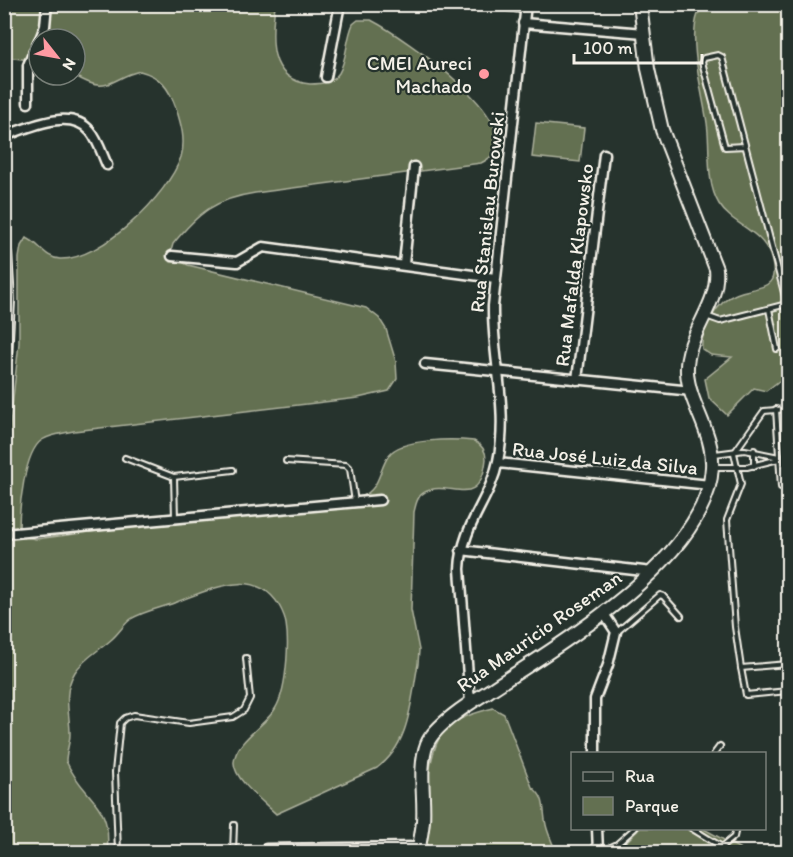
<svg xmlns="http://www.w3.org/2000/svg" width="793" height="857" font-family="Itim,sans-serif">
	<rect width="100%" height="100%" fill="#26332d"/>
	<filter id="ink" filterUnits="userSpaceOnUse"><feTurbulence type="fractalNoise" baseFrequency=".0167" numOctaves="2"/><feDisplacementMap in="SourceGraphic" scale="12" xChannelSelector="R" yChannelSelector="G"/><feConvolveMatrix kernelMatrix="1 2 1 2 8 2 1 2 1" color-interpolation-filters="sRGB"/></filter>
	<g filter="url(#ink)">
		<g fill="#637051" stroke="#acb09c" stroke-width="1.5">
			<path d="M5 5H275C271 37 267 80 310 84 322 84 332 83 339 73 347 60 346 39 353 24L358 20H371C400 35 546 132 481 163L255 193C215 199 198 213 173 244L171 251 176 259 188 265 366 308 379 318 386 329 396 362 397 379 389 391 358 398 74 431C64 433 51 434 42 440 24 452 19 509 19 530L25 537 36 539 361 497C381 488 378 471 389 455 401 438 454 439 474 441 482 445 486 450 486 459 480 513 449 478 425 492 417 496 416 504 414 512L411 610 419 650 418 664C411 700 410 745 377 768L276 814C265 803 233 779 234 762 236 740 265 726 275 709 287 690 292 630 282 611 260 563 209 590 174 603 161 608 143 611 131 619 124 624 119 633 112 639 100 650 84 658 75 672 62 693 70 713 70 734 70 743 66 752 66 761 84 801 113 802 107 852H5L4 480 19 343V258L21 246 26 238C39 242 44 258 60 259 102 260 168 195 181 157 186 140 181 124 176 108 169 88 160 76 140 71 109 78 109 97 74 75L75 39H39V61L5 57Z"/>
			<path d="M708 5H788V374L766 391 754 388 727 415 709 398 705 379 732 357 711 355 702 349C700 329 718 301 736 294 756 285 783 293 770 255 761 230 732 225 719 204 705 181 711 149 707 123 703 95 688 40 698 14 700 10 705 7 708 5Z"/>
			<path d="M536 123 584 128 580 162 532 157Z"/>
			<path d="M493 708 504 714 532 787C547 799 542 808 546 825 548 834 553 844 556 852H424C426 820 424 758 443 732 454 718 476 713 493 708Z"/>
			<path d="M640 828 704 829 746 852H616Z"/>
		</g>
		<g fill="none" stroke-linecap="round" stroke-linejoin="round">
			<defs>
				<g id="service">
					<path d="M769 309 777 349"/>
					<path d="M706 316 720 321 787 304 722 57 718 55 704 58 702 62 725 147 745 146"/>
					<path d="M776 409 781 487"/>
					<path d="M788 409 764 411 734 453 741 484 727 520 735 627 741 668 788 664"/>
					<path d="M754 450V466"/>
					<path d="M715 454 745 450 779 457"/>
					<path d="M125 458 174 477 233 470"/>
					<path d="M286 461 346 465 350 469 355 502"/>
					<path d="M715 467H747L779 459"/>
					<path d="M174 477 175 518"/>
					<path d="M617 632 660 595 663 596 681 616"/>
					<path d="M741 668 746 695 788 691"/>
					<path d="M714 754 720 746"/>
					<path d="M691 828 722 847 734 837 736 828"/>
					<path d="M118 852 115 772 120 723 125 718 134 715 189 723 233 717 244 710 250 698 246 658"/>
					<path d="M233 852 234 825"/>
					<path d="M600 852 617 844 635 828"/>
				</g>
				<g id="minor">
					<path d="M496 4 525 8"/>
					<path d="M523 23 644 33"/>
					<path d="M40 39 45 26 47 4"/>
					<path d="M326 77 340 4"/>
					<path d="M28 103V65L39 40"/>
					<path d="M4 136C28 128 70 107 90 131 98 140 102 154 107 165"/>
					<path d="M172 256 237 262 263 247 495 278"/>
					<path d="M404 264 414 167"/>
					<path d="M425 364 692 391"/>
					<path d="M577 380 604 154"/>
					<path d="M498 463 710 485"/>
					<path d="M4 534 380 500"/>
					<path d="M461 550 652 572"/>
					<path d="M470 703 460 569C462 524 490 501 498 461 509 410 492 357 493 306L526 4"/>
					<path d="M595 754V699L608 665 616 632 604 614"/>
					<path d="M597 828 598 852"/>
					<path d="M266 849 419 847"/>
				</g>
				<path id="secondary" d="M418 852C420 842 422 832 423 821 425 797 418 767 427 744 435 724 473 701 492 689 560 644 708 558 712 467 714 432 689 405 687 372 685 334 720 306 716 269L662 130 648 69 640 4"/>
				<path id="trunk" d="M4 254 7 300 4 357"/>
			</defs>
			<use href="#service" stroke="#f4f1e8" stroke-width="8"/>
			<use href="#minor" stroke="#f4f1e8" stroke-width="13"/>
			<use href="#secondary" stroke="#f4f1e8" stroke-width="16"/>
			<use href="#trunk" stroke="#f4f1e8" stroke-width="18"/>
			<use href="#service" stroke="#26332d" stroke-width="4"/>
			<use href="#minor" stroke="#26332d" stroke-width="8"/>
			<use href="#secondary" stroke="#26332d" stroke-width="12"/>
			<use href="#trunk" stroke="#26332d" stroke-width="14"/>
		</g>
	</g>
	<circle fill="#ff9aa2" stroke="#26332d" stroke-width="2" cx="484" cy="74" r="6"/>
	<g text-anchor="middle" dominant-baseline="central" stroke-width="4.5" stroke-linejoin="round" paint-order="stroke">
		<g font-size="20" fill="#f4f1e8" stroke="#26332d" text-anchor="end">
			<text x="472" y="63">CMEI Aureci<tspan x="472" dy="23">Machado</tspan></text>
		</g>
		<g font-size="20" fill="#f4f1e8" stroke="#26332d">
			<text transform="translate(487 212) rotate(-84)">Rua Stanislau Burowski</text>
			<text transform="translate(574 265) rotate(-83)">Rua Mafalda Klapowsko</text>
			<text transform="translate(605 458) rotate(6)">Rua José Luiz da Silva</text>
			<text transform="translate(539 631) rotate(-35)">Rua Mauricio Roseman</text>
		</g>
	</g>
	<rect width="793" height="857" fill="none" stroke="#26332d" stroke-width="24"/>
	<rect x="12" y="12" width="769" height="833" fill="none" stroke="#f4f1e8" stroke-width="2" filter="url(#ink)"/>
	<rect x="571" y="752" width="195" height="78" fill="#26332d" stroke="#787f78" stroke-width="1.5"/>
	<rect x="583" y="772" width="30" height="9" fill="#26332d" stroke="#787f78" stroke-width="1.5"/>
	<text x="625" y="782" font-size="18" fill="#f4f1e8">Rua</text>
	<rect x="583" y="797" width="30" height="18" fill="#637051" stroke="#787f78" stroke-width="1.5"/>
	<text x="625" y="812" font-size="18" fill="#f4f1e8">Parque</text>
	<g transform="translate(57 57) rotate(121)"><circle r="28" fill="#26332d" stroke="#787f78" stroke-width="1.5"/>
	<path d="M0-4.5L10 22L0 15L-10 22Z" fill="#ff9aa2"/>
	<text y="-9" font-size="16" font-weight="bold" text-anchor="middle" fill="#f4f1e8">N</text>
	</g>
	<path d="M574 54v9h128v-9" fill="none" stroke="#f4f1e8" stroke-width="3"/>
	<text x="583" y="54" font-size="18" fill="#f4f1e8" stroke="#26332d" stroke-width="4.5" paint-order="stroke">100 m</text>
</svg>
